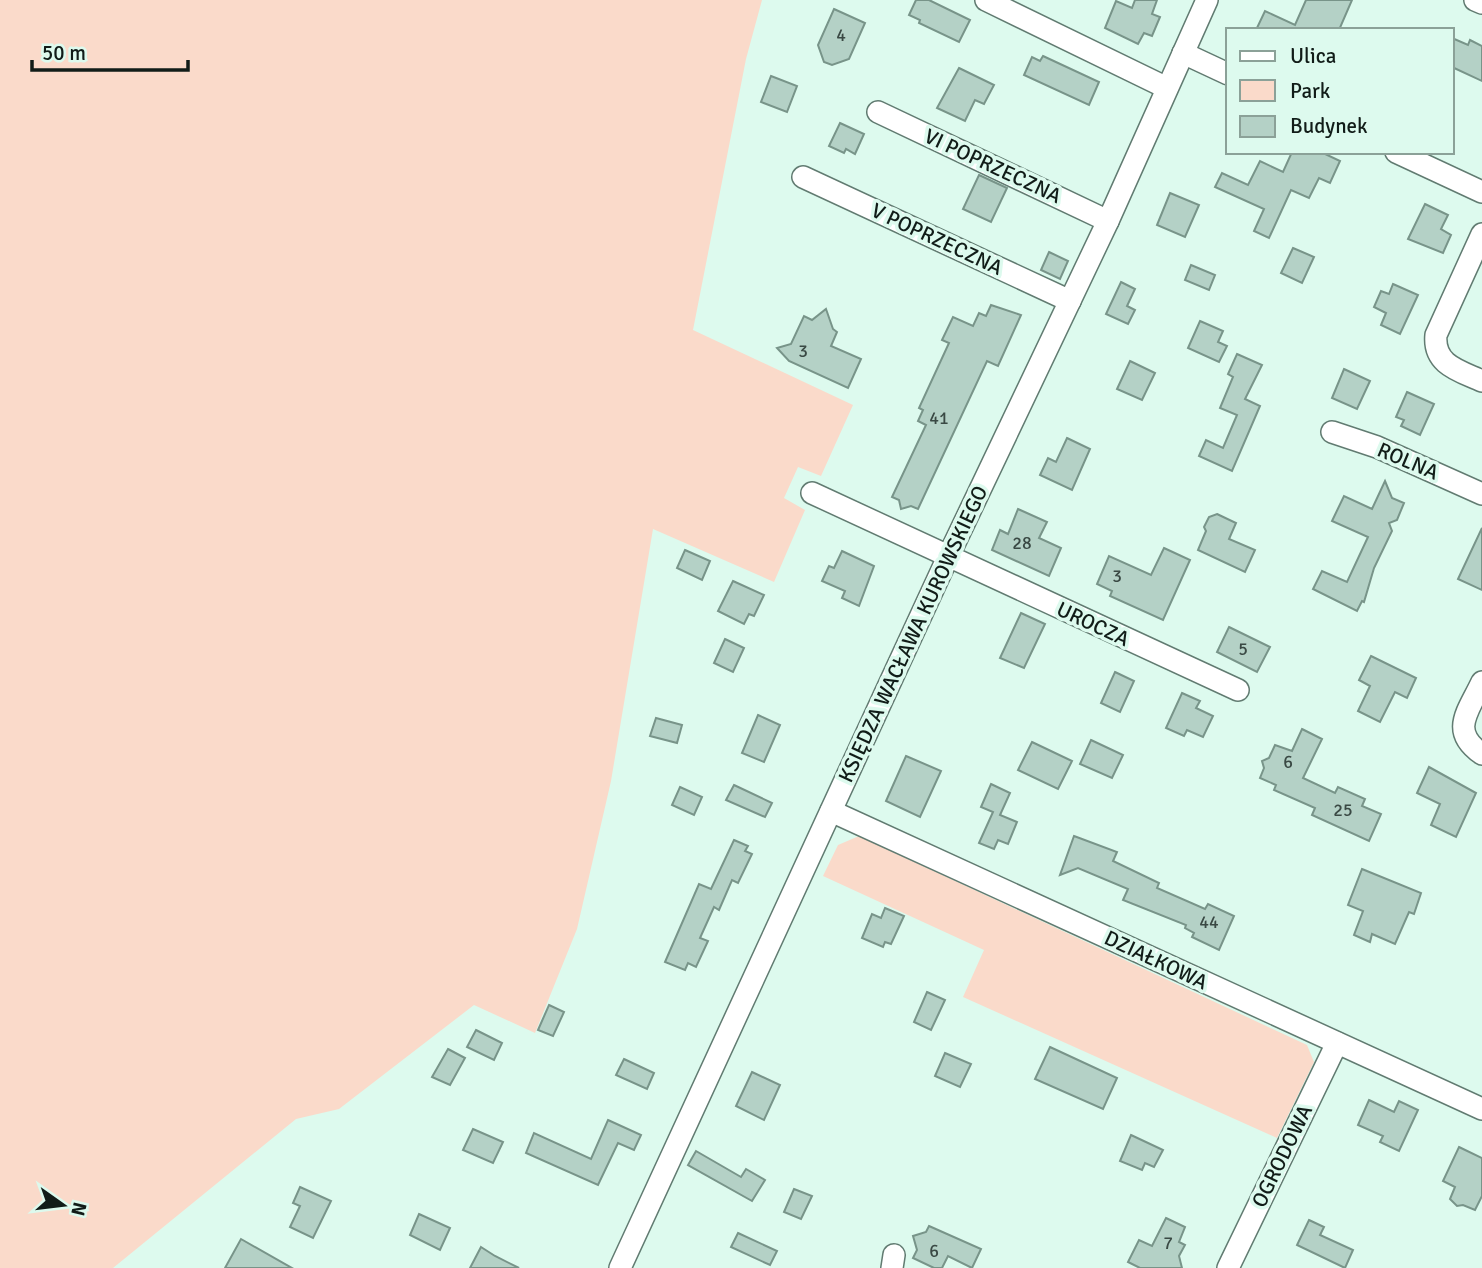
<svg xmlns="http://www.w3.org/2000/svg" width="1482" height="1268" font-family="Signika,sans-serif">
	<rect width="100%" height="100%" fill="#ddfaee"/>
	<g fill="#fadaca">
		<path d="M0 0H762L746 59 693 330 853 405 821 476 798 467 784 498 805 510 774 582 653 529 611 781 577 929 535 1033 474 1005 339 1109 296 1119 113 1268H0Z"/>
		<path d="M859 836 1307 1045 1314 1062 1277 1138 963 997 984 950 823 876 838 845Z"/>
	</g>
	<g fill="#b4d1c6" stroke="#789489" stroke-width="2">
		<path d="M916 0H929L970 20 959 42 919 23 920 20 909 15Z"/>
		<path d="M1135 0H1157L1152 14 1160 17 1152 36 1144 33 1138 44 1105 28 1116 1 1132 8Z"/>
		<path d="M1306 0H1352L1339 30H1256L1265 11 1295 25Z"/>
		<path d="M834 9 865 23 849 59 832 65 824 62 818 45Z"/>
		<path d="M1452 38 1468 45 1470 40 1482 46V81L1452 67Z"/>
		<path d="M1043 56 1099 82 1089 105 1024 75 1032 57 1040 61Z"/>
		<path d="M959 68 994 85 984 104 975 100 965 121 937 108Z"/>
		<path d="M771 76 797 86 787 112 761 102Z"/>
		<path d="M840 123 864 134 855 154 846 149 844 153 829 146Z"/>
		<path d="M1292 152H1321L1340 161 1330 183 1319 178 1309 198 1291 190 1269 238 1254 231 1264 209 1215 187 1222 173 1248 185 1260 161 1283 172Z"/>
		<path d="M979 175 1007 188 991 222 963 209Z"/>
		<path d="M1170 193 1199 205 1185 237 1157 225Z"/>
		<path d="M1425 204 1448 215 1441 229 1451 235 1443 253 1408 239Z"/>
		<path d="M1293 248 1314 257 1302 283 1281 273Z"/>
		<path d="M1049 252 1068 261 1060 279 1041 270Z"/>
		<path d="M1191 265 1215 275 1209 290 1185 280Z"/>
		<path d="M1121 282 1135 289 1127 306 1135 310 1128 324 1106 314Z"/>
		<path d="M1393 284 1418 295 1400 334 1381 325 1386 313 1374 307 1381 291 1389 294Z"/>
		<path d="M991 305 1021 315 998 366 987 361 918 509 911 506 901 509 899 500 892 497 926 425 918 421 923 410 919 408 949 343 942 340 953 317 973 326 979 313 986 316Z"/>
		<path d="M826 309 833 329 837 332 831 346 861 359 848 388 789 361 777 348 791 344 804 316 812 320Z"/>
		<path d="M1200 321 1223 331 1218 342 1227 346 1219 362 1188 348Z"/>
		<path d="M1237 354 1262 365 1245 399 1260 406 1232 471 1199 456 1206 440 1223 448 1237 415 1220 408 1233 377 1228 374Z"/>
		<path d="M1130 361 1155 373 1142 400 1117 389Z"/>
		<path d="M1344 369 1370 381 1357 409 1332 398Z"/>
		<path d="M1407 392 1434 404 1420 435 1401 426 1404 420 1396 417Z"/>
		<path d="M1067 438 1090 449 1072 490 1040 475 1048 458 1056 462Z"/>
		<path d="M1385 481 1392 498 1404 503 1397 520 1389 523 1392 531 1374 568 1364 602 1362 601 1357 611 1313 589 1322 571 1347 582 1368 537 1332 521 1344 496 1372 509Z"/>
		<path d="M1018 509 1047 522 1039 538 1061 548 1049 576 992 550 1000 530 1008 534Z"/>
		<path d="M1217 514 1236 523 1229 539 1255 550 1245 572 1198 550 1206 531 1204 527 1209 517Z"/>
		<path d="M1482 528V590L1458 579Z"/>
		<path d="M1164 548 1190 560 1163 620 1110 596 1112 591 1097 584 1109 556 1151 575Z"/>
		<path d="M685 550 710 561 702 580 677 568Z"/>
		<path d="M842 551 874 566 859 606 842 598 845 591 822 581 829 566 834 568Z"/>
		<path d="M733 581 764 595 754 616 749 614 744 624 718 611Z"/>
		<path d="M1021 613 1045 624 1024 668 1000 658Z"/>
		<path d="M1229 627 1270 647 1257 672 1217 652Z"/>
		<path d="M725 639 744 648 733 672 714 663Z"/>
		<path d="M1371 656 1416 678 1407 698 1395 692 1380 722 1358 711 1370 686 1359 680Z"/>
		<path d="M1115 672 1134 681 1120 712 1101 703Z"/>
		<path d="M1182 693 1200 701 1196 708 1213 716 1203 737 1187 730 1184 736 1166 728Z"/>
		<path d="M758 715 780 725 764 762 742 753Z"/>
		<path d="M656 718 682 725 677 743 650 736Z"/>
		<path d="M1302 729 1322 739 1303 778 1335 793 1338 787 1365 799 1362 806 1381 814 1369 841 1312 815 1315 808 1274 790 1276 785 1260 778 1264 768 1262 761 1269 758 1275 745 1292 751Z"/>
		<path d="M1091 740 1123 755 1112 778 1080 764Z"/>
		<path d="M1032 742 1072 761 1058 789 1018 770Z"/>
		<path d="M906 756 941 771 920 817 886 801Z"/>
		<path d="M1429 767 1476 793 1456 837 1431 825 1440 804 1417 793Z"/>
		<path d="M991 784 1010 793 1000 815 1017 822 1008 844 998 840 994 849 979 843 993 812 981 807Z"/>
		<path d="M734 785 772 803 765 817 726 800Z"/>
		<path d="M680 787 702 797 694 815 672 805Z"/>
		<path d="M1074 836 1117 852 1113 861 1159 883 1157 888 1205 909 1208 904 1234 916 1219 950 1192 937 1194 933 1185 928 1186 925 1123 900 1128 889 1078 868 1060 875Z"/>
		<path d="M734 840 748 846 745 851 752 854 738 883 732 880 719 910 714 907 700 938 708 941 696 967 688 963 685 970 665 962 699 884 711 889Z"/>
		<path d="M1362 869 1421 893 1414 914 1409 912 1395 944 1372 934 1370 942 1354 935 1363 911 1348 905Z"/>
		<path d="M885 908 904 916 891 944 885 942 883 947 862 938 872 914 881 918Z"/>
		<path d="M927 992 945 1000 931 1030 914 1022Z"/>
		<path d="M549 1005 564 1012 553 1036 538 1030Z"/>
		<path d="M476 1030 502 1043 494 1060 467 1047Z"/>
		<path d="M1050 1047 1117 1078 1103 1109 1035 1079Z"/>
		<path d="M448 1049 465 1058 450 1085 432 1077Z"/>
		<path d="M945 1053 971 1064 960 1087 935 1076Z"/>
		<path d="M624 1059 654 1073 647 1089 616 1075Z"/>
		<path d="M752 1072 780 1085 764 1120 736 1106Z"/>
		<path d="M1369 1100 1394 1112 1399 1101 1418 1110 1399 1151 1380 1142 1383 1136 1358 1125Z"/>
		<path d="M608 1120 641 1135 634 1150 618 1143 598 1185 526 1153 534 1133 591 1159Z"/>
		<path d="M473 1129 503 1142 493 1163 463 1150Z"/>
		<path d="M1131 1135 1163 1150 1154 1167 1145 1163 1142 1170 1120 1161Z"/>
		<path d="M1459 1147 1482 1158V1196L1475 1210 1463 1205 1457 1206 1450 1199 1455 1187 1443 1181Z"/>
		<path d="M696 1151 741 1177 746 1169 765 1180 752 1201 688 1165Z"/>
		<path d="M300 1187 331 1201 313 1238 290 1227 300 1206 293 1203Z"/>
		<path d="M794 1189 812 1196 801 1219 784 1212Z"/>
		<path d="M419 1214 450 1228 440 1250 410 1235Z"/>
		<path d="M1166 1218 1185 1227 1179 1242 1185 1245 1179 1256 1182 1268H1140L1128 1262 1139 1240 1152 1246Z"/>
		<path d="M1309 1220 1324 1227 1320 1235 1353 1250 1345 1268 1297 1245Z"/>
		<path d="M929 1226 981 1249 972 1268 948 1256 942 1268H934L913 1258 917 1250 913 1236 926 1232Z"/>
		<path d="M738 1233 777 1251 770 1265 731 1247Z"/>
		<path d="M241 1239 292 1268H225Z"/>
		<path d="M481 1247 495 1256 519 1268H470Z"/>
	</g>
	<g fill="none" stroke-linecap="round" stroke-linejoin="round">
		<defs>
			<g id="minor">
				<path d="M986 0 1167 88"/>
				<path d="M1475 0 1482 3"/>
				<path d="M1183 53 1228 74"/>
				<path d="M878 112 1108 221"/>
				<path d="M1396 152 1482 192"/>
				<path d="M803 177 1070 301"/>
				<path d="M1482 234 1436 335C1433 365 1460 371 1482 381"/>
				<path d="M1332 432 1377 447 1482 494"/>
				<path d="M812 493 1238 690"/>
				<path d="M1482 682C1468 712 1449 731 1482 754"/>
				<path d="M831 811 1482 1109"/>
				<path d="M620 1268 948 557 1108 221 1207 0"/>
				<path d="M892 1268 894 1255"/>
				<path d="M1228 1268 1337 1043"/>
			</g>
		</defs>
		<use href="#minor" stroke="#617b71" stroke-width="24"/>
		<use href="#minor" stroke="#fff" stroke-width="21"/>
	</g>
	<g text-anchor="middle" dominant-baseline="central" stroke-width="7" stroke-linejoin="round" paint-order="stroke">
		<g font-size="18" fill="#3a4944">
			<text x="841" y="35">4</text>
			<text x="803" y="351">3</text>
			<text x="939" y="418">41</text>
			<text x="1022" y="543">28</text>
			<text x="1117" y="576">3</text>
			<text x="1243" y="649">5</text>
			<text x="1288" y="762">6</text>
			<text x="1343" y="810">25</text>
			<text x="1209" y="922">44</text>
			<text x="1168" y="1243">7</text>
			<text x="934" y="1251">6</text>
		</g>
		<g font-size="21" fill="#111c18" stroke="#ddfaee">
			<text transform="translate(993 166) rotate(25)">VI POPRZECZNA</text>
			<text transform="translate(937 239) rotate(25)">V POPRZECZNA</text>
			<text transform="translate(1408 461) rotate(23)">ROLNA</text>
			<text transform="translate(1093 624) rotate(25)">UROCZA</text>
			<text transform="translate(913 634) rotate(-65)">KSIĘDZA WACŁAWA KUROWSKIEGO</text>
			<text transform="translate(1156 960) rotate(25)">DZIAŁKOWA</text>
			<text transform="translate(1282 1156) rotate(-64)">OGRODOWA</text>
		</g>
	</g>
	<rect x="1226" y="28" width="228" height="126" fill="#ddfaee" stroke="#8ba198" stroke-width="2"/>
	<rect x="1240" y="51" width="35" height="10" fill="#ffffff" stroke="#8ba198" stroke-width="2"/>
	<text x="1290" y="63" font-size="21" fill="#111c18">Ulica</text>
	<rect x="1240" y="80" width="35" height="21" fill="#fadaca" stroke="#8ba198" stroke-width="2"/>
	<text x="1290" y="98" font-size="21" fill="#111c18">Park</text>
	<rect x="1240" y="116" width="35" height="21" fill="#b4d1c6" stroke="#8ba198" stroke-width="2"/>
	<text x="1290" y="133" font-size="21" fill="#111c18">Budynek</text>
	<g transform="translate(63 1205) rotate(104)" stroke="#ddfaee" stroke-width="5" paint-order="stroke">
	<path d="M0-5L12 26L0 18L-12 26Z" fill="#111c18"/>
	<text y="-10" font-size="19" font-weight="bold" text-anchor="middle" fill="#111c18">N</text>
	</g>
	<path d="M32 60v10h156v-10" fill="none" stroke="#111c18" stroke-width="3.5"/>
	<text x="42" y="60" font-size="21" fill="#111c18" stroke="#ddfaee" stroke-width="5" paint-order="stroke">50 m</text>
</svg>
